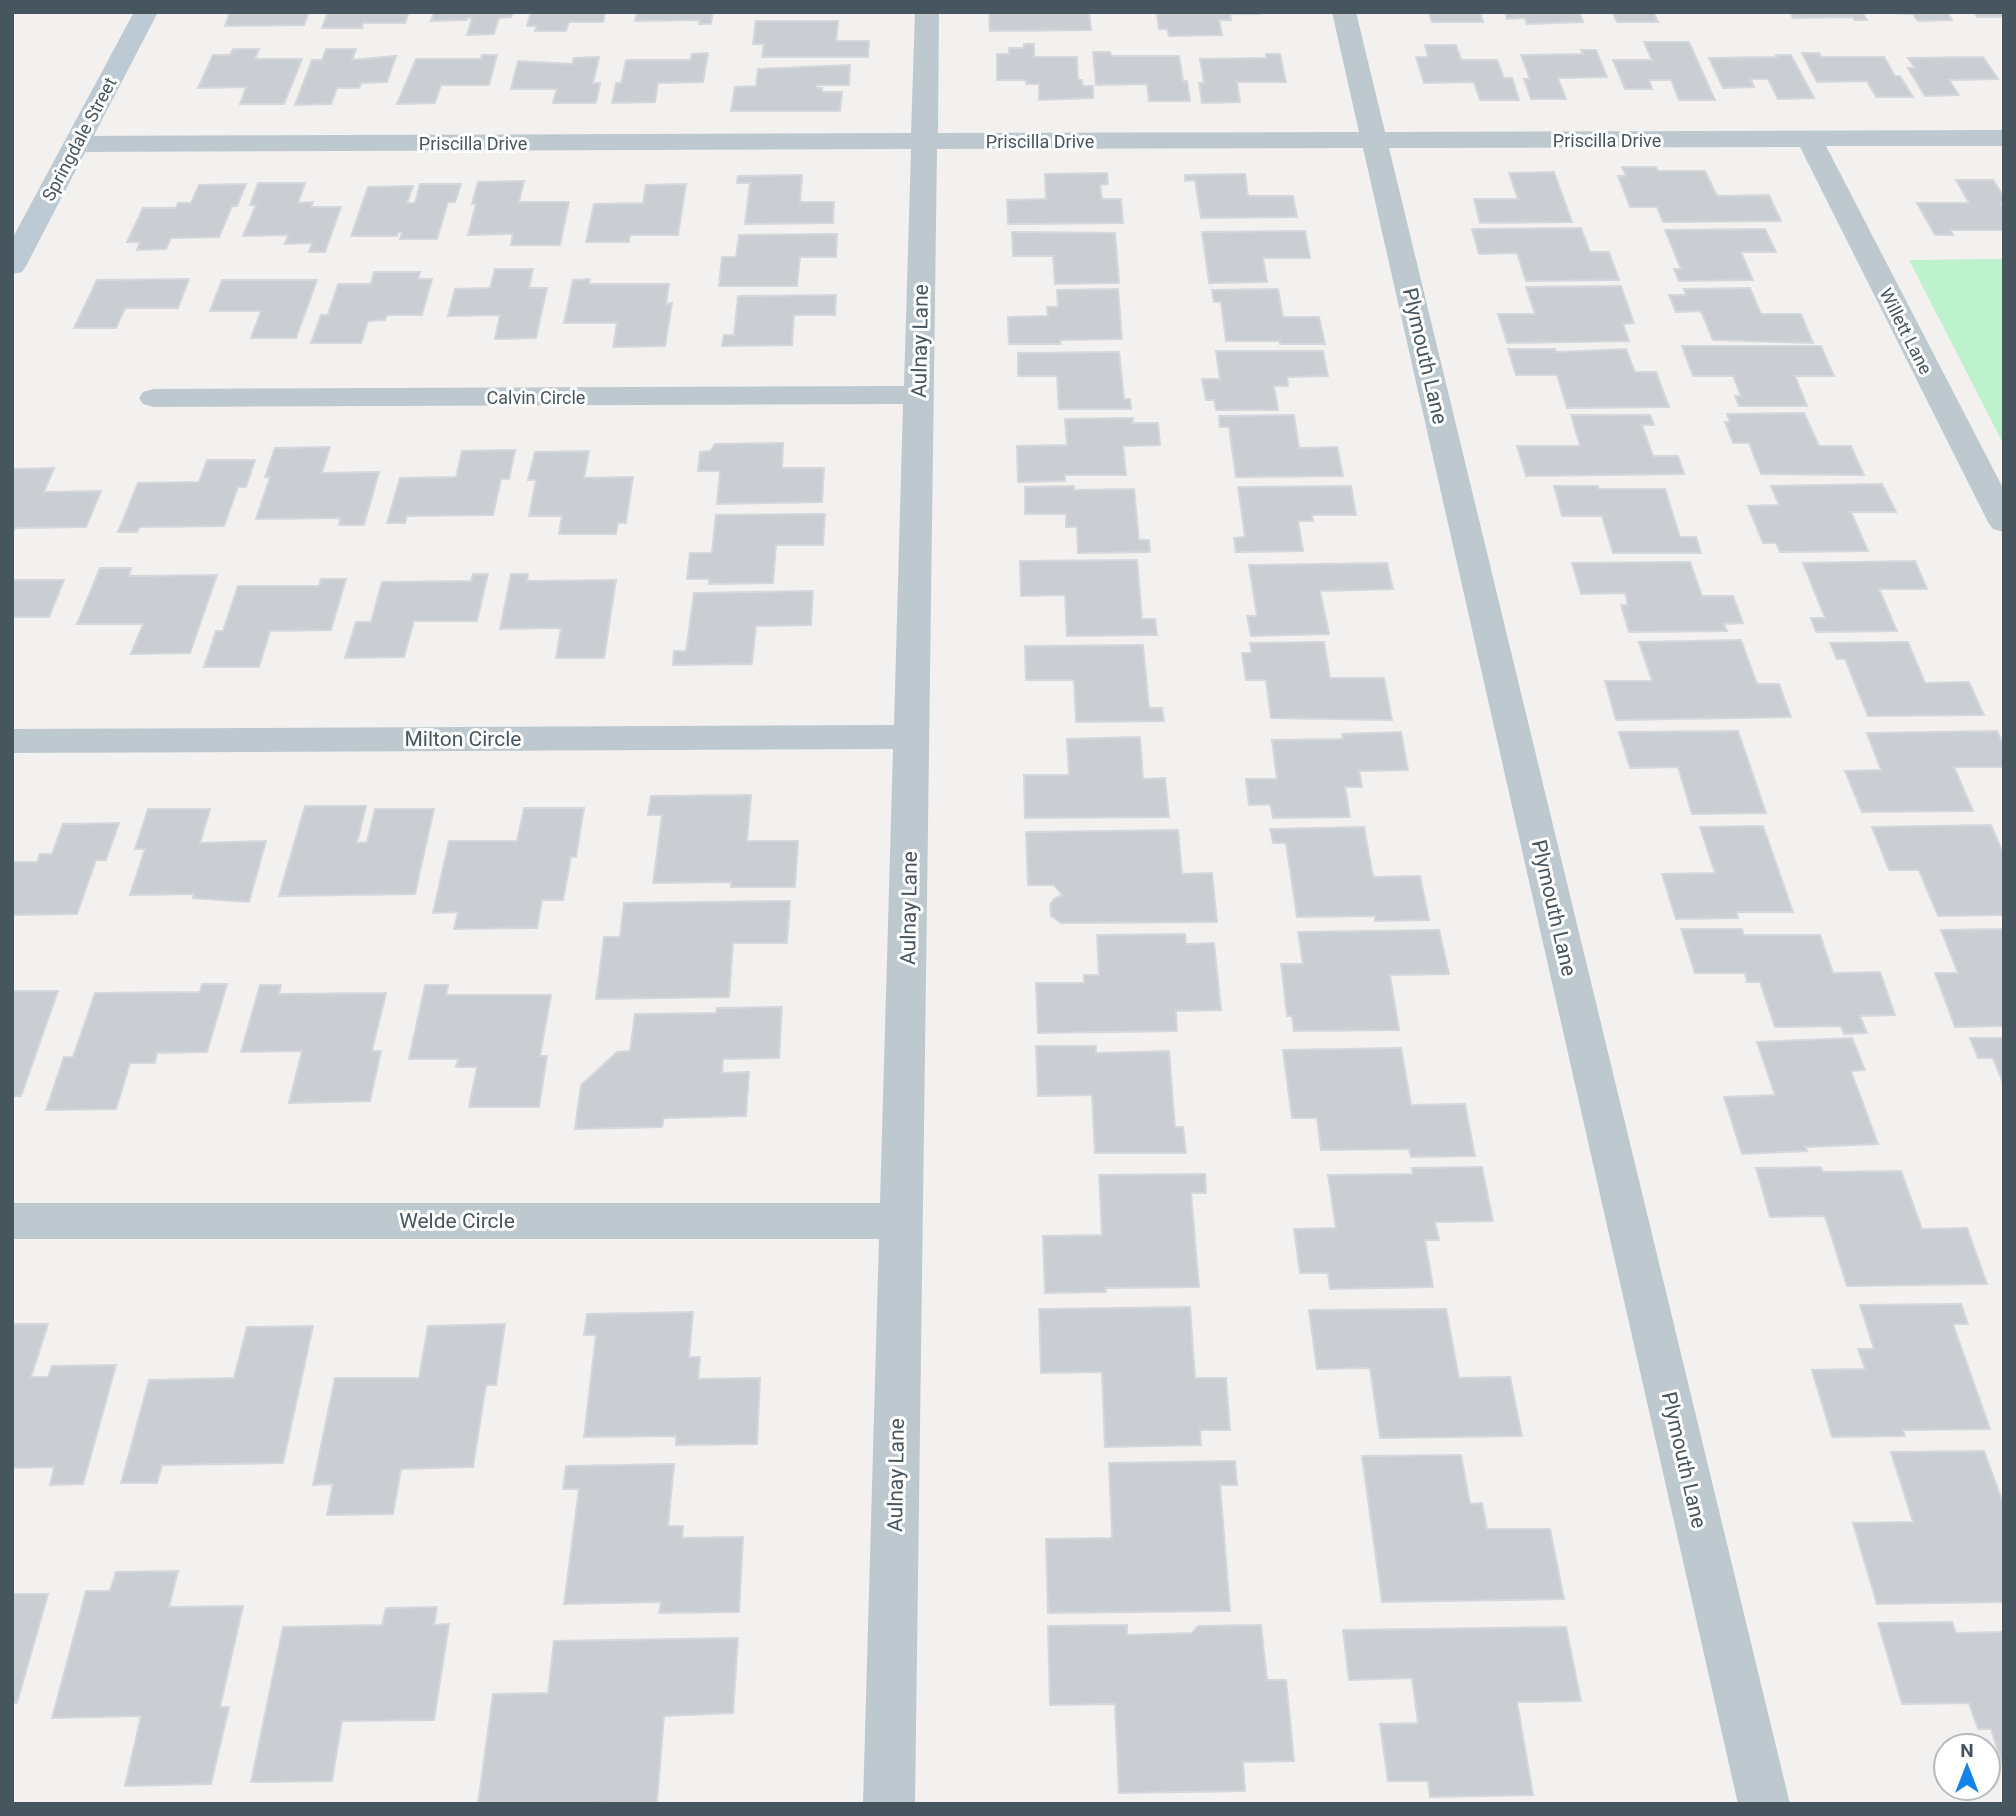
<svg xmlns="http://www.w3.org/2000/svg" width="2016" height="1816" font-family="Roboto,sans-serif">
	<rect width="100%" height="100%" fill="#f3f0f0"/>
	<path fill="#bef1cd" d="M2004 259V445L1909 260Z"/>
	<g fill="#caced3" stroke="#d4d7dc" stroke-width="2">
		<path d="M230 12H309L304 25 225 26Z"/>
		<path d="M328 12H409L405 23H363L362 28H322Z"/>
		<path d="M434 12H513L511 17 499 18 494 34 467 35 472 18H467V20L431 21Z"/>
		<path d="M531 12H605L603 22H569L566 31H535L537 26H527Z"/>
		<path d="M637 12H713L711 24H699L700 20 635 21Z"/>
		<path d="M989 12H1089L1091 30 990 31Z"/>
		<path d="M1174 12H1260V14H1230L1231 20H1219L1222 35 1169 36 1167 29H1159L1157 14Z"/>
		<path d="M1403 12H1480L1483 22H1432L1429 13Z"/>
		<path d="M1505 12H1579L1583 22 1527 24 1525 18 1507 19Z"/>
		<path d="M1602 12H1674L1654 13 1658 22H1617L1613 13Z"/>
		<path d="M1790 12H1862L1867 20H1854L1853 17 1793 18Z"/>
		<path d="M1873 12H1947L1952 20 1918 21 1913 14Z"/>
		<path d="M1974 12H2004V17H1977Z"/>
		<path d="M756 21H838L836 41H869L868 57H762L764 44H753Z"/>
		<path d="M1644 42H1689L1715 100H1679L1671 80H1649L1652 89H1625L1613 60H1652Z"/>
		<path d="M1024 44H1034V57H1077L1078 80H1082L1083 86H1093V98L1039 100V84H1026V80H997V54H1009V48H1024Z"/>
		<path d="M1425 45H1456L1461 60H1497L1504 78H1512L1519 100H1480L1474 82 1424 83 1416 57H1428Z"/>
		<path d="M233 49H259L255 59H302L284 104H240L246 87 198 88 213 55H230Z"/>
		<path d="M326 49H356L352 60 396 56 387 82 361 83 359 88H337L331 104 295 105 312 60H322Z"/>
		<path d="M1581 50H1596L1607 77 1558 78 1566 99H1531L1524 79H1530L1521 55 1583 54Z"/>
		<path d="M1093 52H1110L1111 56H1179L1183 81H1187L1190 101H1149L1147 84 1096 85Z"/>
		<path d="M708 53 703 82 658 83 655 102 612 103 616 83H621L626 60H691L692 54Z"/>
		<path d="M1802 53H1819L1821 57H1884L1895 76H1900L1913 97H1876L1867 81 1817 82Z"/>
		<path d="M1266 54H1280L1286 82H1237L1240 102 1202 103 1199 83H1204L1200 59 1266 58Z"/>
		<path d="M482 55H497L489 85H441L435 103 397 104 416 59H481Z"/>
		<path d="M1776 55H1791L1814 98 1778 99 1768 79H1751L1754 87 1723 88 1709 58 1777 57Z"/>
		<path d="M599 57 593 83H600L596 103H553L557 89H511L518 61 572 64 574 58Z"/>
		<path d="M1983 57 1998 79 1949 80 1959 95 1925 96 1908 68H1915L1908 58Z"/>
		<path d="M850 65 849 85H817V88H822V92H842L840 111H731L735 87 756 86 758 69Z"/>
		<path d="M1622 167H1656L1658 171H1705L1717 196 1769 195 1781 221 1663 222 1657 207H1630L1618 176H1626Z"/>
		<path d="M1554 172 1572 222 1480 223 1474 199H1518L1509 173Z"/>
		<path d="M1107 173 1108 184 1100 185 1102 199H1121L1123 223 1008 224 1007 200 1046 199 1045 174Z"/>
		<path d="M1245 174 1248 196H1293L1297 217 1201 218 1195 180 1185 181V175Z"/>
		<path d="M802 175 800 202H834L833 223 745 224 750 183H737L738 176Z"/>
		<path d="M1956 180H1993L2004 197V202H2000L2004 208V230H1950L1953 235H1935L1917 203H1969Z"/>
		<path d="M524 181 519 202H569L560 245H511L513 234 468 235 476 204H472L478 182Z"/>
		<path d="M258 183H305L298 203 313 202 311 207H341L325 252H309L312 243 285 244 288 235 243 236 256 205H250Z"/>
		<path d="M246 184 237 206H232L219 237 171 238 166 249 137 250 140 242H127L143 208H176L178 203H191L199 185Z"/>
		<path d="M420 184H461L455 202H448L437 239H400L402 232H398L397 236H351L368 187 413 186 407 203H415Z"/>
		<path d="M686 184 678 235H630L629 242H586L594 204 643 203 646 185Z"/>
		<path d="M1581 228 1590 252H1609L1619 280 1526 281 1517 253 1479 254 1472 229Z"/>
		<path d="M1765 229 1776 252H1741L1753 280 1679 281 1674 269H1681L1665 230Z"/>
		<path d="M1305 231 1310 258H1263L1267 282 1209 283 1202 232Z"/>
		<path d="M1012 232 1115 233 1119 283 1055 284 1053 256H1013Z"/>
		<path d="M837 234 836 257H800L797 286H719L722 257H736L739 235Z"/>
		<path d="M495 269H533L529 288H547L536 338 495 339 500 315 448 316 455 289 490 288Z"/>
		<path d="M374 272H420L418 279H432L422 315H387L385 320 368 321 361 343H311L321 315H328L338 284H371Z"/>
		<path d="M189 279 178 308H125L116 328H74L97 280Z"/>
		<path d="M590 279 589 284H669L666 304 672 303 665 346 613 347 617 323H564L573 280Z"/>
		<path d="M222 280H317L296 338H251L261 311H210Z"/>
		<path d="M1621 286 1634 323 1623 324 1629 341 1507 343 1498 314H1535L1526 287Z"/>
		<path d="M1750 288 1761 314H1801L1813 343 1713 340 1701 311 1676 312 1669 295H1686L1684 289Z"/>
		<path d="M1118 289 1122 339 1060 340V344H1009L1008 317 1048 316 1047 307H1058L1057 290Z"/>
		<path d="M1278 289 1283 317H1319L1325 344H1280V341H1226L1221 302H1214L1212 290Z"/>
		<path d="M836 295 835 315H794L792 345 722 346 724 335H734L738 296Z"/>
		<path d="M1682 346H1821L1834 376H1795L1807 406H1739L1735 396H1741L1733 376H1693Z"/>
		<path d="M1508 349H1555L1556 352 1626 349 1635 372H1656L1669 407 1567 408 1557 375H1516Z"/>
		<path d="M1216 351H1323L1328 376 1287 377 1288 386H1274L1278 410H1216L1214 400H1206L1202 379H1220Z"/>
		<path d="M1119 352 1124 399H1130L1131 409H1059L1057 376H1018V353Z"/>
		<path d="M1804 413 1819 446H1851L1864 475 1761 474 1749 443H1733L1725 422H1730L1727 414Z"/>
		<path d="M1294 415 1299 448 1337 447 1343 476 1236 477 1229 427H1220L1219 416Z"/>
		<path d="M1571 415H1650L1654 425H1642L1653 456H1678L1684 474 1526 476 1517 446H1580Z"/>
		<path d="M1133 418V423H1158L1160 445 1123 446 1126 475H1065V481L1018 482 1017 446 1067 445 1065 419Z"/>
		<path d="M783 443 782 468H824L822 502 717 504 720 471H698L700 452 710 451 715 444Z"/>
		<path d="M330 447 322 473 379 472 364 525H339L340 518 256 519 270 477H265L275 448Z"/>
		<path d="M515 450 509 479H501L493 515 407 516 405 523H387L400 478 456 477 462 451Z"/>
		<path d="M589 451 584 478 633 477 626 523H618L616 534H559L562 516H529L536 480H528L535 452Z"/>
		<path d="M207 460H255L246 487H238L224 526 140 527 137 532H118L138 483 199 482Z"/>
		<path d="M54 468 44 492 101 491 86 527 15 528 12 534V469Z"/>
		<path d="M1882 484 1896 512H1851L1868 551 1780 552 1776 543H1763L1748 506 1779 505 1771 486Z"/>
		<path d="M1074 486V490L1134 489 1139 540H1149L1150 552 1078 553 1077 527H1066V514H1025V487Z"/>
		<path d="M1351 486 1356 515H1312L1313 521H1298L1303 551 1236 552 1234 538 1245 537 1238 487Z"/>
		<path d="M1554 486H1598L1599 489H1665L1680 537H1696L1701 553H1613L1602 516H1562Z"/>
		<path d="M825 514 823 545H776L773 583 709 584V579H687L690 553H712L716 515Z"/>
		<path d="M1137 560 1142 619H1155L1157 635 1067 636 1065 595 1021 596 1020 561Z"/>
		<path d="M1915 561 1927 589H1879L1897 631 1816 632 1811 618H1825L1803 563Z"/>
		<path d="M1690 562 1702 596H1733L1743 623 1724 624 1727 631 1629 632 1621 605H1628L1625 593 1581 594 1572 563Z"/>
		<path d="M1387 563 1393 589 1320 591 1329 634 1251 636 1247 616H1257L1249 565Z"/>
		<path d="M100 568H131L129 576 217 575 190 653 131 654 143 624H77Z"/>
		<path d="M473 574H488L477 621H414L404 657 345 658 356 622H371L382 582 471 581Z"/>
		<path d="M511 574H528L527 581 616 580 604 658H556L561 628 500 629Z"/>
		<path d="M321 579H346L331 630 270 631 259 667H204L216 631H223L238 586H319Z"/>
		<path d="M12 580H64L49 617H12Z"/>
		<path d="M813 591 811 625 756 626 752 664 673 665 674 651H686L694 593Z"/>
		<path d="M1741 640 1757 684H1779L1791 717 1616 720 1605 681H1652L1639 642Z"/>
		<path d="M1324 642 1330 678H1384L1392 720 1271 718 1266 680H1246L1242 653H1252L1250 643Z"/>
		<path d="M1908 642 1925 683 1969 682 1984 715 1868 716 1845 659H1837L1830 643Z"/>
		<path d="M1143 645 1149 708H1162L1164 721 1076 722 1074 680H1026L1025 646Z"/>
		<path d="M1738 731 1766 813 1692 814 1678 767 1630 768 1619 732Z"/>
		<path d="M1997 731 2004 746V767H1954L1973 811 1862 812 1845 771 1881 770 1867 733Z"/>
		<path d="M1401 732 1408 770 1359 771 1362 787H1345L1350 817 1273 818 1270 804 1249 805 1246 779H1277L1272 740 1343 739 1342 734Z"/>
		<path d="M1140 737 1143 779 1165 778 1169 817 1025 818 1024 775H1069L1067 739Z"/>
		<path d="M751 795 747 841H798L795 887H731V882L653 883 662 815H648L651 796Z"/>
		<path d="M305 806H366L357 843 367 842 375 809H434L415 894 279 896Z"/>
		<path d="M524 808H584L576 857H571L563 900H542L537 928 454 929 458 912 433 913 449 841H517Z"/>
		<path d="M148 809H210L200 843 266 841 249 902 193 898 194 894 130 895 145 849H135Z"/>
		<path d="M119 823 106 860H96L77 914 12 915V862H37L40 854H52L63 824Z"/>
		<path d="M1991 825 2004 855V915L1938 916 1919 870H1889L1872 827Z"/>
		<path d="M1763 826 1793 912H1736L1738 918 1676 919 1662 874 1715 873 1700 827Z"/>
		<path d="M1364 827 1373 877 1420 876 1429 920 1375 921V916L1297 917 1286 843H1273L1270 829Z"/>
		<path d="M1178 830 1182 874 1212 873 1217 922 1061 923 1051 916 1050 905 1054 899 1062 895 1054 885H1028L1026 832Z"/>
		<path d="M790 901 787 943H733L729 997 596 999 604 937H620L624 903Z"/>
		<path d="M1681 929H1742L1744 935H1820L1833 973 1880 972 1895 1015 1860 1016 1867 1033 1844 1034 1841 1026 1775 1027 1760 982H1747L1745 973H1695Z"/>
		<path d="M2004 929V1026L1955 1027 1935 973H1958L1941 930Z"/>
		<path d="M1439 930 1449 974 1390 975 1399 1030 1294 1031 1292 1016H1287L1281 964H1303L1298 932Z"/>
		<path d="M1185 934 1186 944 1214 943 1221 1010 1176 1011 1177 1031 1038 1033 1036 983H1084V975H1099L1097 935Z"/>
		<path d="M202 984H227L207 1052 157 1053 155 1063H130L116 1109 46 1110 64 1057H73L95 993 200 992Z"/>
		<path d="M260 985H281L279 994 386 993 372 1051H381L370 1101 289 1103 302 1051 241 1052Z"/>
		<path d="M425 985H448L446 995H551L540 1056H547L539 1107H469L477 1067H456L458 1059H409Z"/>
		<path d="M12 991H58L21 1096H12Z"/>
		<path d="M782 1007 779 1058 723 1059 722 1073 749 1072 746 1116 664 1118 662 1127 575 1129 581 1085 617 1052 630 1051 635 1014 716 1013 717 1008Z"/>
		<path d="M1852 1038 1865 1070 1851 1071 1878 1144 1805 1147 1807 1151 1742 1154 1724 1097 1775 1095 1757 1042Z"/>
		<path d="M1970 1038H2004V1085L1993 1058H1978Z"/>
		<path d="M1036 1046H1096V1053L1169 1051 1175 1127H1183L1186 1153H1095L1092 1095 1038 1096Z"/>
		<path d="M1401 1048 1411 1105 1465 1104 1475 1156 1411 1157 1409 1149 1321 1150 1317 1118H1292L1283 1050Z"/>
		<path d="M1482 1167 1493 1221 1435 1222 1439 1240H1425L1433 1287 1330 1289 1328 1273H1300L1294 1229 1336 1228 1328 1175 1413 1174 1412 1168Z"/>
		<path d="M1821 1167 1823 1172 1901 1171 1922 1229 1967 1228 1987 1284 1847 1286 1825 1216 1770 1217 1756 1168Z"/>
		<path d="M1205 1174 1206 1193H1191L1199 1287 1105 1288 1106 1292 1045 1293 1043 1236 1102 1235 1099 1175Z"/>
		<path d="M1961 1304 1968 1324H1953L1990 1429 1903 1430 1905 1436 1832 1437 1812 1370 1865 1369 1858 1349H1874L1860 1305Z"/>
		<path d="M1190 1307 1195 1378H1226L1230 1430H1200L1201 1445 1105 1447 1102 1372 1041 1373 1039 1309Z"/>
		<path d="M1446 1309 1459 1378 1510 1377 1522 1436 1380 1438 1370 1368 1317 1369 1309 1310Z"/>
		<path d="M693 1312 689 1357H700L698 1379 760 1378 757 1444 676 1445V1436L584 1437 596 1335H584L587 1314Z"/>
		<path d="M12 1324H48L31 1377H48L52 1366 116 1365 83 1484 50 1485 54 1467 12 1468Z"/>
		<path d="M505 1324 496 1385H486L473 1467 401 1469 393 1514 327 1515 333 1484 313 1485 335 1378H419L428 1326Z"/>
		<path d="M313 1326 283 1463 162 1465 157 1483H121L149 1380 234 1378 247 1327Z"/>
		<path d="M1984 1451 2004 1506V1602L1877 1604 1853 1523 1913 1522 1891 1452Z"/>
		<path d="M1461 1455 1470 1504 1482 1503 1487 1529H1550L1564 1599 1382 1602 1362 1456Z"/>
		<path d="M1235 1461 1237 1485H1220L1230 1611 1048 1613 1046 1539 1112 1538 1109 1463Z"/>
		<path d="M674 1464 668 1526H683L682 1538 743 1537 739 1612 659 1613 661 1602 564 1604 579 1489H563L566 1466Z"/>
		<path d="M178 1571 169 1607 243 1606 220 1707H229L211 1784 125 1786 141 1716 52 1718 86 1591H110L116 1572Z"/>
		<path d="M12 1594H48L17 1703H12Z"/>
		<path d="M437 1607 434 1625 449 1624 434 1720 342 1721 332 1781 251 1782 283 1627 382 1625 386 1608Z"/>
		<path d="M1952 1622 1956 1633 2004 1632V1770L1991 1729H1978L1969 1703 1902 1704 1878 1623Z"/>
		<path d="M1127 1625V1635L1192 1633 1198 1626 1261 1625 1267 1680H1286L1294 1761 1243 1762 1245 1791 1119 1793 1115 1704 1050 1705 1048 1626Z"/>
		<path d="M1566 1627 1581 1701 1517 1702 1533 1795 1430 1797 1428 1781H1388L1380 1724 1418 1723 1412 1678 1349 1680 1343 1630Z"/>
		<path d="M738 1638 733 1713 664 1716 657 1802 478 1804 493 1694 548 1693 554 1641Z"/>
	</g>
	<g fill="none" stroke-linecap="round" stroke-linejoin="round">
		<path fill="#bdc9cf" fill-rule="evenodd" d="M915 12H939L938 133 1359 132 1332 12H1356L1385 132 2004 130V146H1826L2004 490V532L1993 529 1988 522 1800 147 1389 148 1790 1804H1738L1363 148 937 149 915 1804H863L879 1239H12V1203H880L893 749 13 753 12 729 894 725 903 404 154 407 143 404 139 398 143 392 154 389 904 386 911 149 77 152 68 150 64 144 68 138 77 136 911 133Z"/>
		<path fill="#bdcad4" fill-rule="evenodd" d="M134 12H158L26 266 22 272 12 274V239Z"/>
	</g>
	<g text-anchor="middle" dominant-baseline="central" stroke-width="6" stroke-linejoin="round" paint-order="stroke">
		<g font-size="18" fill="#47555e" stroke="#fff">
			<text transform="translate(79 139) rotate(-62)">Springdale Street</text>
			<text x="1607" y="140">Priscilla Drive</text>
			<text x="1040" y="141">Priscilla Drive</text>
			<text x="473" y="143">Priscilla Drive</text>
			<text transform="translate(1906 331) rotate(63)">Willett Lane</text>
			<text x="536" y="397">Calvin Circle</text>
		</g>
		<g font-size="21" fill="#47555e" stroke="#fff">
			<text transform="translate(920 341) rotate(-89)">Aulnay Lane</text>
			<text transform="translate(1425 356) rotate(77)">Plymouth Lane</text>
			<text x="463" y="739">Milton Circle</text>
			<text transform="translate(909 908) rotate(-89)">Aulnay Lane</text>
			<text transform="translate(1554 908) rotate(77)">Plymouth Lane</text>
			<text x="457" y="1221">Welde Circle</text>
			<text transform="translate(1684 1460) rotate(77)">Plymouth Lane</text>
			<text transform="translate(896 1475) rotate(-89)">Aulnay Lane</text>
		</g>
	</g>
	<rect width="2016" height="1816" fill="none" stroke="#47555e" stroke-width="28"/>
	<g transform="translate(1967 1767)"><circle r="33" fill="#ffffff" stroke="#b5bbbf" stroke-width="2"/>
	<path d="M0-5L12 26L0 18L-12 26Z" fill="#1483e9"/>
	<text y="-10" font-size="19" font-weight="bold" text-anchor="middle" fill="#47555e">N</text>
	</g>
</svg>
